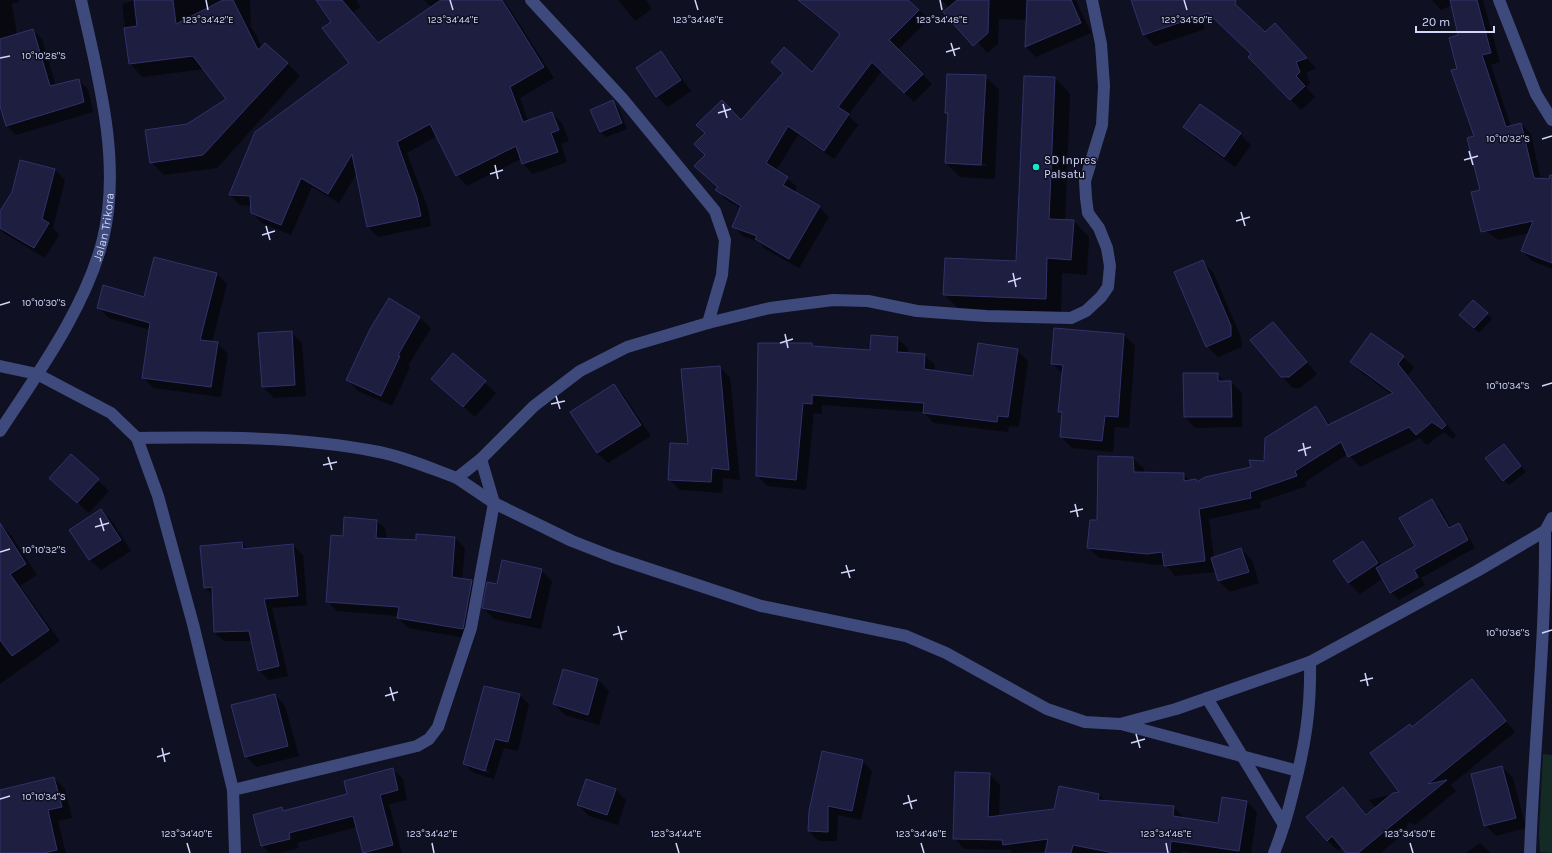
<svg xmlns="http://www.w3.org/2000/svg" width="1552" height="853" font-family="Karla,sans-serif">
	<rect width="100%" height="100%" fill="#0f1021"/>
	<path fill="#132b24" d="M1543 754 1552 755V853L1540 852 1539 834Z"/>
	<g fill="#0007" fill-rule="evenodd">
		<path d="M0 0H19V2L12 4 17 35 33 30 42 39 56 86 78 80 88 89 93 112 16 135 7 126 0 103Z"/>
		<path d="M135 0H250L251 26 262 47 287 63 300 76 217 168 164 175 151 162 187 125 227 100 204 69 143 77 130 64 122 4Z"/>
		<path d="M317 0H356L361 7 353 12 390 58 473 0H504L554 78 520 98 528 121 552 113 562 123 569 141 561 144 567 162 533 174 523 164 521 159 467 186 457 175 437 136 407 153 428 209 431 226 378 237 368 227 357 173 339 203 312 187 291 235 262 223 252 213 251 206 240 205 230 195 351 63 332 22Z"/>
		<path d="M424 0H450L438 13Z"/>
		<path d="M618 0H646L652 9 635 21Z"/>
		<path d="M801 0H907L929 19 898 50 932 84 914 102 882 71 848 115 858 125 834 159 798 135 776 171 787 178 797 187 794 192 819 207 829 217 799 268 765 249 759 242 743 236 733 226 741 208 726 200 717 190 741 121 812 73 841 35 810 11 800 1Z"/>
		<path d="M942 0H1076L1091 33 1036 57 1026 47 1027 20 999 19 998 44 987 53Z"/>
		<path d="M1132 0H1196L1205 29 1155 46 1144 35Z"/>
		<path d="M1206 0H1230L1265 34 1285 35 1316 68 1306 73 1310 83 1306 87 1315 97 1301 110 1250 57 1252 55Z"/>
		<path d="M1432 0H1483L1500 62 1491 65 1511 127 1521 124 1531 134 1541 180H1552V269L1532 261 1522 251 1529 233 1498 240 1480 226 1481 191 1475 137 1459 69V36L1452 5 1441 10Z"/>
		<path d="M660 52 671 63 691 91 668 107 657 97 637 69Z"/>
		<path d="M985 76 999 90 995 179 960 177 946 163 949 115 946 112ZM960 163 986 164V166L960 165Z"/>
		<path d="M1055 78 1070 94 1065 221H1074L1089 237 1087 275 1062 273 1061 314 960 310 944 295 1017 262Z"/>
		<path d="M613 102 618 107 627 129 606 137 600 132 592 111Z"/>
		<path d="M1200 105 1240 134 1251 145 1235 167 1195 138 1185 127Z"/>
		<path d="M54 169 65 180 53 228 59 235 45 258 5 234 0 229V213Z"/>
		<path d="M1202 261 1213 272 1241 337 1242 347 1218 357 1207 346Z"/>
		<path d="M217 274 227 284 212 343H217L228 354 221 397 153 388 143 377 150 330 109 318 98 307 145 298Z"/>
		<path d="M389 300 420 318 431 328 408 366 410 367 392 406 358 391 348 380Z"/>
		<path d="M1487 314 1492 319 1479 333 1465 320Z"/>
		<path d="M1273 323 1317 374 1300 388H1293L1281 376Z"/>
		<path d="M291 332 302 343 306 396 274 398 263 387Z"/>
		<path d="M1124 335 1135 346 1129 428 1115 427 1113 452 1072 448 1061 437 1063 415 1059 412 1063 374 1052 363Z"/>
		<path d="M898 338 908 349V354L924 355 935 365 934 372 974 377 1017 350 1028 361 1019 427 1009 426 1008 432 934 423 923 412 822 405V414L814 413 806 490 768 486 757 476 812 344 814 347 870 351Z"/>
		<path d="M453 354 496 393 475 417 432 379Z"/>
		<path d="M1403 357 1414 367 1408 375 1456 436 1453 439 1444 432 1427 445 1420 438 1360 467 1348 454 1305 482 1307 486 1260 502 1261 508 1209 519 1214 558 1241 549 1252 560 1259 583 1230 592 1219 581 1216 572 1175 576 1165 564 1158 565 1099 558 1088 547 1098 521 1133 458 1144 469V474H1184L1190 481 1195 480 1198 482 1253 468 1265 462 1315 407 1331 425 1392 395 1362 373 1351 362Z"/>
		<path d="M719 367 730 377 740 480 723 478 722 493 680 490 669 479 689 445Z"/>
		<path d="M1217 374 1226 382H1231L1242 393V427L1195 428 1185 417Z"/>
		<path d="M614 385 624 396 651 436 608 463 597 453Z"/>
		<path d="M1504 445 1526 472 1509 485 1504 480Z"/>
		<path d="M71 455 109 491 89 513 61 488Z"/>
		<path d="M1432 500 1440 508 1451 528 1459 524 1466 532 1475 548 1421 578 1425 585 1399 600 1391 592 1383 578 1360 594 1349 583 1334 561 1363 542 1373 553 1382 566 1416 547Z"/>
		<path d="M101 510 112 521 131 551 101 570 90 560 71 530Z"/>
		<path d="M377 521 386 530V539L416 541 455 538 465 548 462 579 472 581 482 591 472 639 408 628 398 618 399 616 337 611 327 601 344 537Z"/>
		<path d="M0 524 11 535 37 575 20 586 60 641 0 684Z"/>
		<path d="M242 543 248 549 293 545 303 555 307 605 272 608 288 676 269 680 259 670 252 641H224L214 632 213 595 205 588Z"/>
		<path d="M541 570 552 581 541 629 494 619 483 608 498 585Z"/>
		<path d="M564 670 598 680 609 691 599 725 565 715 554 704Z"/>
		<path d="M1472 680 1515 732 1451 785 1456 791 1415 825 1409 822 1404 833 1381 853H1348L1343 847 1338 851 1327 840 1343 788 1367 815 1376 808 1369 800 1393 794 1399 790 1413 728Z"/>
		<path d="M275 695 285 706 299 756 256 767 246 756Z"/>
		<path d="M519 695 529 704 518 751 504 748 494 779 474 773 464 764ZM474 766 490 771 489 773 474 768Z"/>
		<path d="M862 761 872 771 861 820 838 815 837 841H819L809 831 810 811Z"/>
		<path d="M1502 767 1513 778 1526 828 1496 836 1485 825Z"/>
		<path d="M393 769 403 779 407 800 389 804 402 853H364L357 827 297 843 299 848 279 853H269L262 845 282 808 285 812 348 795Z"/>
		<path d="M989 774 1000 785 999 817 1055 810 1099 795 1105 801 1174 807 1184 818 1219 824 1247 802 1257 812 1251 853H1195L1181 851V853H1046V851L1013 853 1010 850 964 849 954 838Z"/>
		<path d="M54 778 65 789 72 818 58 821 66 853H13L0 799V791Z"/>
		<path d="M615 789 626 800 618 825 589 816 578 805Z"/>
		<path d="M1480 843 1491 853H1466Z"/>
	</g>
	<g fill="#1d1e40" stroke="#31326b">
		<path d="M134 0H173L176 24 223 0H233L258 50 265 43 288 63 203 155 150 163 145 130 187 124 226 99 193 56 129 64 124 28 137 26Z"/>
		<path d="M316 0H342L378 43 441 0H502L544 67 510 87 523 122 552 112 559 130 551 133 558 152 522 164 516 146 456 176 430 124 397 142 417 198 421 216 367 227 352 154 328 194 301 178 281 225 251 213 250 196 229 195 255 132 349 63 322 28 331 22Z"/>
		<path d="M798 0H908L919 10 889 40 923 74 904 93 872 62 838 107 849 114 824 151 788 126 766 163 788 177 783 185 820 206 789 259 755 239 757 236 732 227 741 206 715 190 718 187 694 166 705 155 694 144 705 133 696 125 722 100 741 120 783 73 771 62 784 47 812 72 840 34Z"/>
		<path d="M957 0H989L988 33 973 46 943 12Z"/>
		<path d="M1027 0H1071L1081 23 1025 47Z"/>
		<path d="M1131 0H1236L1235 4 1265 32 1275 23 1307 58 1296 62 1300 72 1296 76 1305 86 1290 100 1248 57 1251 54 1208 13 1143 35Z"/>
		<path d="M1450 0H1477L1491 53 1482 55 1506 127 1521 123 1534 178 1549 179 1550 175H1552V263L1521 251 1533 221 1481 232 1471 192 1480 190 1467 138 1474 136 1451 70 1457 69 1449 38 1458 35Z"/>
		<path d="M33 29 50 86 79 79 84 102 6 126 0 106V39Z"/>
		<path d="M661 51 681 80 656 97 636 68Z"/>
		<path d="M947 74 986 75 981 165 945 163 948 113H945Z"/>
		<path d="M1024 76 1055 77 1049 219 1074 220 1071 260 1047 258 1046 299 943 295 945 258 1016 261Z"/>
		<path d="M613 100 622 123 600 132 590 110Z"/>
		<path d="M1200 104 1241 133 1224 157 1183 127Z"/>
		<path d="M20 160 55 169 42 219 49 223 34 248 0 228V211L12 192Z"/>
		<path d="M154 257 217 273 200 340 218 342 211 387 142 378 150 323 97 308 103 285 144 297Z"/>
		<path d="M1203 260 1231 326V336L1206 347 1174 272Z"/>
		<path d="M389 298 420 317 398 355 400 356 381 396 346 380 370 329Z"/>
		<path d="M1473 300 1488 313 1474 328 1459 315Z"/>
		<path d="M1273 322 1307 362 1289 377H1281L1250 340Z"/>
		<path d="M1054 328 1124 334 1118 417 1105 416 1102 441 1060 437 1062 412H1058L1063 365 1051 364Z"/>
		<path d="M292 331 295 385 262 387 258 333Z"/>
		<path d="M1371 333 1404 356 1398 364 1446 425 1442 429 1432 422 1416 435 1409 427 1348 457 1341 442 1295 471 1297 476 1250 492 1251 498 1199 509 1205 561 1164 566 1162 552 1147 554 1087 548 1090 520H1097L1098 456 1133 457 1134 472 1184 473V481L1196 479 1197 482 1205 477 1251 467 1249 460 1264 461 1265 438 1316 406 1328 425 1393 393 1350 362Z"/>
		<path d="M871 335 898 337 897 352 925 354 924 369 973 376 978 343 1018 349 1008 417 998 416 997 422 923 413 924 403 812 395V404L803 403 796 480 756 476 758 343H812V346L870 350Z"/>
		<path d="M453 353 486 381 463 407 431 379Z"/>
		<path d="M720 366 729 470 712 468 711 482 668 480 670 443 688 444 681 369Z"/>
		<path d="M1183 373H1218V381H1231L1232 417H1184Z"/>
		<path d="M614 384 641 425 597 453 570 412Z"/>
		<path d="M1504 444 1521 466 1503 481 1485 458Z"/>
		<path d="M71 454 99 479 77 503 49 478Z"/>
		<path d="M1432 499 1449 528 1459 523 1468 540 1414 570 1418 577 1390 593 1376 568 1415 546 1399 518Z"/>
		<path d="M101 509 121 540 89 560 69 530Z"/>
		<path d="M344 517 377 520 376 538 416 540V534L455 537 452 577 472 580 463 629 397 618 399 607 326 602 331 535 343 536Z"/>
		<path d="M0 523 26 564 10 574 49 630 12 656 0 640Z"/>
		<path d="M1363 541 1378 563 1348 583 1333 561Z"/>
		<path d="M242 542 243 549 293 544 298 596 264 599 279 666 258 671 249 631 214 632 212 587 204 588 200 546Z"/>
		<path d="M1241 548 1249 572 1218 581 1211 558Z"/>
		<path d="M502 560 542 569 530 618 482 608 487 582 497 584Z"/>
		<path d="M563 669 598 679 588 715 553 704Z"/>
		<path d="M1472 679 1506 721 1428 784 1447 780 1358 853H1346L1332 836 1327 841 1306 817 1343 787 1366 815 1393 793 1399 792 1370 753 1410 724 1412 727Z"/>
		<path d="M484 686 520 694 508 742 495 739 485 771 463 764Z"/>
		<path d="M275 694 288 746 245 757 231 705Z"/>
		<path d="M822 751 863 760 852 811 828 806V832L808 831 809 811Z"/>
		<path d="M1502 766 1516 818 1484 826 1471 774Z"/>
		<path d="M393 768 398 790 380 795 393 845 363 853 353 816 289 833 290 839 261 846 253 815 282 807 283 811 347 794 344 781Z"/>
		<path d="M955 772 990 773 988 817 1054 809 1059 786 1099 794 1098 800 1174 806 1173 816 1218 823 1222 797 1247 801 1239 851 1171 841 1170 853H1114L1073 845 1071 853H1045L1048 839 1003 845 1002 840 953 839Z"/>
		<path d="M54 777 62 807 48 810 57 850 44 853H0V790Z"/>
		<path d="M586 779 616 789 607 815 577 805Z"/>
	</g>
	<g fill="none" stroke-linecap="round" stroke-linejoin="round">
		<g stroke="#3e4a7c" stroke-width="12">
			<path d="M531 0 622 98 715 211 725 240 722 275 708 323"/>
			<path d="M1499 0 1536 94 1552 120"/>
			<path d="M0 366 37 374 111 413 137 438 158 496 193 624 233 790 235 853"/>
			<path id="s1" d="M0 431C38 373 86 307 103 239 122 162 98 76 81 0"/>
			<path d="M137 438C217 437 300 436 379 452 405 457 432 469 457 478L481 459 534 406 580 371 627 347 708 323 770 308 833 300 868 301 917 311 986 316 1071 318 1086 311 1101 297 1108 287 1110 266 1107 248 1099 228 1088 213 1086 198 1085 181 1102 125 1104 86 1101 44 1092 0"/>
			<path d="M457 478 494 503 572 541 613 557 761 606 906 636 946 653 1047 709 1085 722 1120 724 1176 709 1310 662 1477 571 1545 531 1552 518"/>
			<path d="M1207 698 1284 825"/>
			<path d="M1121 724 1298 771"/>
			<path d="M233 790 417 746 429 739 438 727 471 628 494 503 481 459"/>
			<path d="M1274 853C1282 833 1288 813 1293 792 1305 746 1311 710 1310 662"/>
			<path d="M1530 853C1534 745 1546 638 1545 531"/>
		</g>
	</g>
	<path fill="none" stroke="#d3d8fb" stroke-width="1.5" d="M206 0 208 10M450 0 453 10M695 0 698 10M940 0 942 10M1184 0 1187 10M951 43 955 56M946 52 960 48M0 58 10 56M723 104 727 118M718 113 731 109M1542 139 1552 136M1469 151 1473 165M1464 160 1478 156M495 165 498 179M490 174 503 170M1241 212 1245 226M1236 221 1250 217M266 226 270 240M262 235 275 231M1013 273 1016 287M1008 282 1021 278M0 305 10 302M785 334 788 348M780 343 793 339M1542 386 1552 383M556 396 560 409M551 404 565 401M1303 443 1306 456M1298 451 1311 447M328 457 332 470M323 465 337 462M1075 504 1078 517M1070 512 1083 509M100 518 104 531M95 527 109 523M0 552 10 549M846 565 850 578M841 573 855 570M618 626 622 640M1542 633 1552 630M613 635 627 631M1365 673 1368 686M1360 681 1373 678M390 687 394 701M385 696 398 692M1136 734 1140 748M1131 743 1145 739M162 748 165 762M157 757 170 753M908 795 912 809M0 799 10 796M903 804 917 800M187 843 190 853M432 843 434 853M676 843 679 853M921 843 924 853M1166 843 1168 853M1410 843 1413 853"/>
	<circle fill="#13e7cd" stroke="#0f1021" stroke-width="1.5" cx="1036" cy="167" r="4"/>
	<g text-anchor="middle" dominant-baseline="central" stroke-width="3" stroke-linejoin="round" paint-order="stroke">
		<g font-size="12" fill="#d3d8fb" stroke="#0f1021" text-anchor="start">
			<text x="1044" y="160">SD Inpres<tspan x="1044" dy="14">Palsatu</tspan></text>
		</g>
		<g font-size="12" fill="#d3d8fb" stroke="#0f1021">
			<text stroke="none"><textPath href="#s1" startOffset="231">Jalan Trikora</textPath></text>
		</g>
	</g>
	<g font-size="10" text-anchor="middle" fill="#d3d8fb" stroke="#0f1021" stroke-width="3" stroke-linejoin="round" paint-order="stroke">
		<text x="208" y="23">123°34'42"E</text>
		<text x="453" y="23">123°34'44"E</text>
		<text x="698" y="23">123°34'46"E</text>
		<text x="942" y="23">123°34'48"E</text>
		<text x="1187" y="23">123°34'50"E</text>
		<text x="44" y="59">10°10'28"S</text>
		<text x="1508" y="142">10°10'32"S</text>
		<text x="44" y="306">10°10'30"S</text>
		<text x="1508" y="389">10°10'34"S</text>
		<text x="44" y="553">10°10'32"S</text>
		<text x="1508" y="636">10°10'36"S</text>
		<text x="44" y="800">10°10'34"S</text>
		<text x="187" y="837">123°34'40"E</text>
		<text x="432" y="837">123°34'42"E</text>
		<text x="676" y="837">123°34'44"E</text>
		<text x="921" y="837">123°34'46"E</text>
		<text x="1166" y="837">123°34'48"E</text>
		<text x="1410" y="837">123°34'50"E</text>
	</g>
	<path d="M1416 26v6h78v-6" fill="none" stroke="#d3d8fb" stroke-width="2"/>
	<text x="1422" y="26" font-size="12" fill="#d3d8fb" stroke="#0f1021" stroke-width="3" paint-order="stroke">20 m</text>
</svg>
